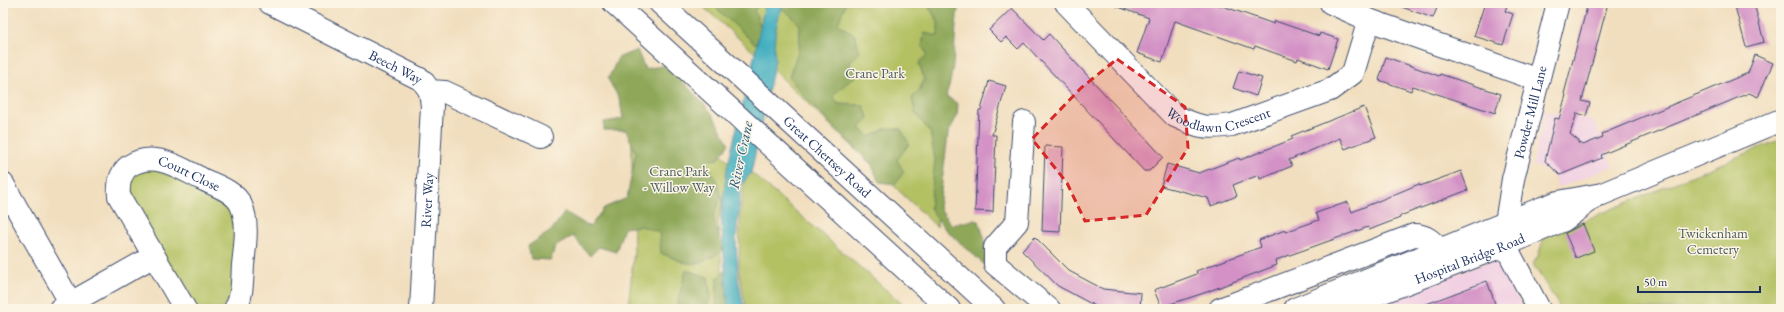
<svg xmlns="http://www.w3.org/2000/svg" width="1784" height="312" font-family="'EB Garamond',serif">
	<rect width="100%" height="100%" fill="#fcf5e5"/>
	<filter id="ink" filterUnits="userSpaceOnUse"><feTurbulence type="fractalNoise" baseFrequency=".025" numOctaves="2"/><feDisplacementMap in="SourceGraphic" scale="8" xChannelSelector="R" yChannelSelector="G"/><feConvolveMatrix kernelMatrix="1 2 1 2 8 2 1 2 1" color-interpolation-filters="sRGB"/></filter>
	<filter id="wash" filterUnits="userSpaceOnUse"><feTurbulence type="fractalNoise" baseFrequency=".012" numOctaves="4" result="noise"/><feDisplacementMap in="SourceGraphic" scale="16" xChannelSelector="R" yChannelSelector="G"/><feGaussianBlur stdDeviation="0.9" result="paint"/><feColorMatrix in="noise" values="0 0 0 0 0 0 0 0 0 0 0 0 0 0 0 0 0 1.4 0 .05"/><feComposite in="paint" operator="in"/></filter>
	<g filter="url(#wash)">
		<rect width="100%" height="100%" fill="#f1debe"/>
		<g fill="#f1d0e3">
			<path d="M1545 111 1594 121 1613 166 1558 188 1552 174 1547 170 1532 165Z"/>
			<path d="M1487 262 1497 264 1524 309H1368Z"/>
		</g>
		<g fill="#b3c163" stroke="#677860">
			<path d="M699 3H948L937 227 805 101 774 70Z"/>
			<path d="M630 76 649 90 731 163 718 220 725 309H628L634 250Z"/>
			<path d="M1781 139V309H1561L1533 264 1538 256 1544 237Z"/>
			<path d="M138 160 241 203 235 309H185L119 196Z"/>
			<path d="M746 168 908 309H746L739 271 740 215Z"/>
		</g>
		<g fill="#8ea759" stroke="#546b5c">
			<path d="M711 3H762L754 10 763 32 755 44Z"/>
			<path d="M773 3H846L838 24 855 35 860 52 849 62 857 75 842 87 833 96 838 104 863 105 869 119 860 128 870 137 886 128 901 129 909 144 897 160 904 172 895 184 879 182 871 163 808 101 789 77 799 49 800 25 787 12Z"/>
			<path d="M926 3H959C953 34 957 66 946 96L958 104 957 116 948 134 939 207 951 225 973 220 979 221 985 241V265L945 229 930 208 935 160 930 132 915 113 912 98 919 91 924 79 919 63 927 54 922 46 924 33 938 36V21Z"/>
			<path d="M637 50 645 69 667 65 711 112 729 144 718 159 705 161 716 179 721 197 713 217 723 250C695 269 691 266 661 253L659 232 641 226 624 228 616 252 599 247 590 256 573 236 555 247 551 260 531 259 528 246 551 231 565 212 590 227 604 208 627 198 636 153 626 130H604V122L623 119 620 100 608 79 618 58Z"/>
			<path d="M686 270 708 277 711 297 706 309H676Z"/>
			<path d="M726 270 734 309H716L717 278Z"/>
		</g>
		<path fill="#41aebf" stroke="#2e6e8e" d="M765 3H784C776 21 773 40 775 60L751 173 741 185 736 239 738 278 744 309H728L721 217 727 168 755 53Z"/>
		<g id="blocks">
			<g fill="#d391c6">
				<path d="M1114 3H1214L1274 24 1275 21 1319 36 1320 33 1338 39 1328 69 1298 58 1297 61 1255 46 1254 49 1175 21 1162 62 1137 53 1149 18 1113 5Z"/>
				<path d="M1396 3H1439L1433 18 1396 5Z"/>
				<path d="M1485 3H1508L1505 11 1513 14 1503 45 1474 36Z"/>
				<path d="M1588 3H1608L1582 101 1590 103 1586 116 1577 113 1570 134 1579 141V144L1581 143 1583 145 1603 137 1602 134 1748 73 1755 55 1773 63 1758 97 1749 93 1601 155 1602 158 1560 175 1545 161 1555 118 1559 119 1566 95 1564 94Z"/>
				<path d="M1734 3H1754L1764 42 1746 47Z"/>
				<path d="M1012 8 1043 40 1049 34 1163 157 1149 171H1144L1024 43 1018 49 1006 37 1001 42 989 30Z"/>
				<path d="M1386 57 1439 76 1440 74 1501 94 1495 113 1413 86 1411 91 1379 80Z"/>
				<path d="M1239 71 1262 78 1256 96 1233 88Z"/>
				<path d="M989 81 1006 86 992 135H996L993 212 975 211 979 110H981Z"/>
				<path d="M1364 107 1376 137 1345 149 1340 138 1289 160 1292 166 1260 179 1259 175 1233 185 1237 196 1211 206 1208 198 1161 186 1167 164 1199 173 1239 158 1240 160 1293 139 1291 136Z"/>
				<path d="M1045 146 1063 147 1060 232 1042 231Z"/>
				<path d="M1461 171 1468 190 1400 216V218L1369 230 1368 227 1276 260 1277 265 1204 293 1161 307 1154 290 1197 274 1196 271 1261 247 1259 240 1285 230V232L1319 220 1316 213 1348 202 1352 212 1419 184 1420 186Z"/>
				<path d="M1583 224 1594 251 1576 258 1565 233Z"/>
				<path d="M1035 237 1069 271 1103 289 1141 293 1140 309 1097 307 1058 286 1022 251Z"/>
				<path d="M1487 281 1497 309H1416V308Z"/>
			</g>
		</g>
	</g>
	<g filter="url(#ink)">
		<use href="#blocks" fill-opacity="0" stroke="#3b496c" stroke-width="1"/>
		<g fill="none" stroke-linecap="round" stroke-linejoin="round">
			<defs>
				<g id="minor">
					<path id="s1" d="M270 3 422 80 430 91 445 92 541 137"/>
					<path id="s2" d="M1066 3 1175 116C1199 127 1205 129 1232 125L1330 90 1353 73 1369 20"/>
					<path d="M1331 3 1369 20 1538 80"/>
					<path d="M1024 122 1017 222 995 247V264L1049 309"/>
					<path d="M3 184 74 309"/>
					<path d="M60 309 154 256"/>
					<path id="s3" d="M185 309 119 196C118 185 119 174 129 166 154 150 178 167 202 179 214 185 235 191 241 205 249 223 245 246 243 265 242 279 243 296 235 309"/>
					<path id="s4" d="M421 309 432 106 430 91"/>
					<path d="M1220 309 1414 235C1426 235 1432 241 1439 249"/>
					<path id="s5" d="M1539 309 1505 245 1506 223 1513 179 1558 3"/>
				</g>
				<g id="major">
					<path d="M1295 309 1542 208 1558 202 1602 194 1781 120"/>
					<path id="s6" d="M1339 309 1505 245 1564 220 1592 199"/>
				</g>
				<g id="highway">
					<path d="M614 3 949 309"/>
					<path id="s7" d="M660 3 994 309"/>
				</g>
			</defs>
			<use href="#minor" stroke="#3b496c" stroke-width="24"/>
			<use href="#major" stroke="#3b496c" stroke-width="24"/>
			<use href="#highway" stroke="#3b496c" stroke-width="24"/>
			<use href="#minor" stroke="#fff" stroke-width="22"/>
			<use href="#major" stroke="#fff" stroke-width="22"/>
			<use href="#highway" stroke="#fff" stroke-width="22"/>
		</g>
	</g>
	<path fill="#d62828" fill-opacity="0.2" stroke="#d62828" stroke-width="3" stroke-dasharray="8 5" stroke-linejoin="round" d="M1117 59 1185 107 1188 148 1146 215 1085 221 1067 183 1032 139 1081 88Z"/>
	<g text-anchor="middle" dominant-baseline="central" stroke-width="3" stroke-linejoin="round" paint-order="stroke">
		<g font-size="14" fill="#1b2f5e" stroke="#fcf5e5">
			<text stroke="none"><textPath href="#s1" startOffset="141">Beech Way</textPath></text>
			<text stroke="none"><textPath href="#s2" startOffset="202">Woodlawn Crescent</textPath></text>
			<text stroke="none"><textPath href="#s5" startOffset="208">Powder Mill Lane</textPath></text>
			<text stroke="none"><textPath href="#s7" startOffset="227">Great Chertsey Road</textPath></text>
			<text stroke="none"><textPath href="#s3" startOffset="228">Court Close</textPath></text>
			<text stroke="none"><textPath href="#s4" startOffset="109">River Way</textPath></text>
			<text stroke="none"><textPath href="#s6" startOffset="140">Hospital Bridge Road</textPath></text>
		</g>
		<g font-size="14" fill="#495b60" stroke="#fcf5e5">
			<text x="875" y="73">Crane Park</text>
			<text x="679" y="171">Crane Park<tspan x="679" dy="16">- Willow Way</tspan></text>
			<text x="1713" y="233">Twickenham<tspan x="1713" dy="16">Cemetery</tspan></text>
		</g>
		<g font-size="15" font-style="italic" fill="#285b80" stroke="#fcf5e5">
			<text transform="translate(740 155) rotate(-78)">River Crane</text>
		</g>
	</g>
	<rect width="1784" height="312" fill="none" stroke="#fcf5e5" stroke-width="16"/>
	<path d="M1638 286v6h122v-6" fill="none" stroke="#1b2f5e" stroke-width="2"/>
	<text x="1644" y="286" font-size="12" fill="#1b2f5e" stroke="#fcf5e5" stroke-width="3" paint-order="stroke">50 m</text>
</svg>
